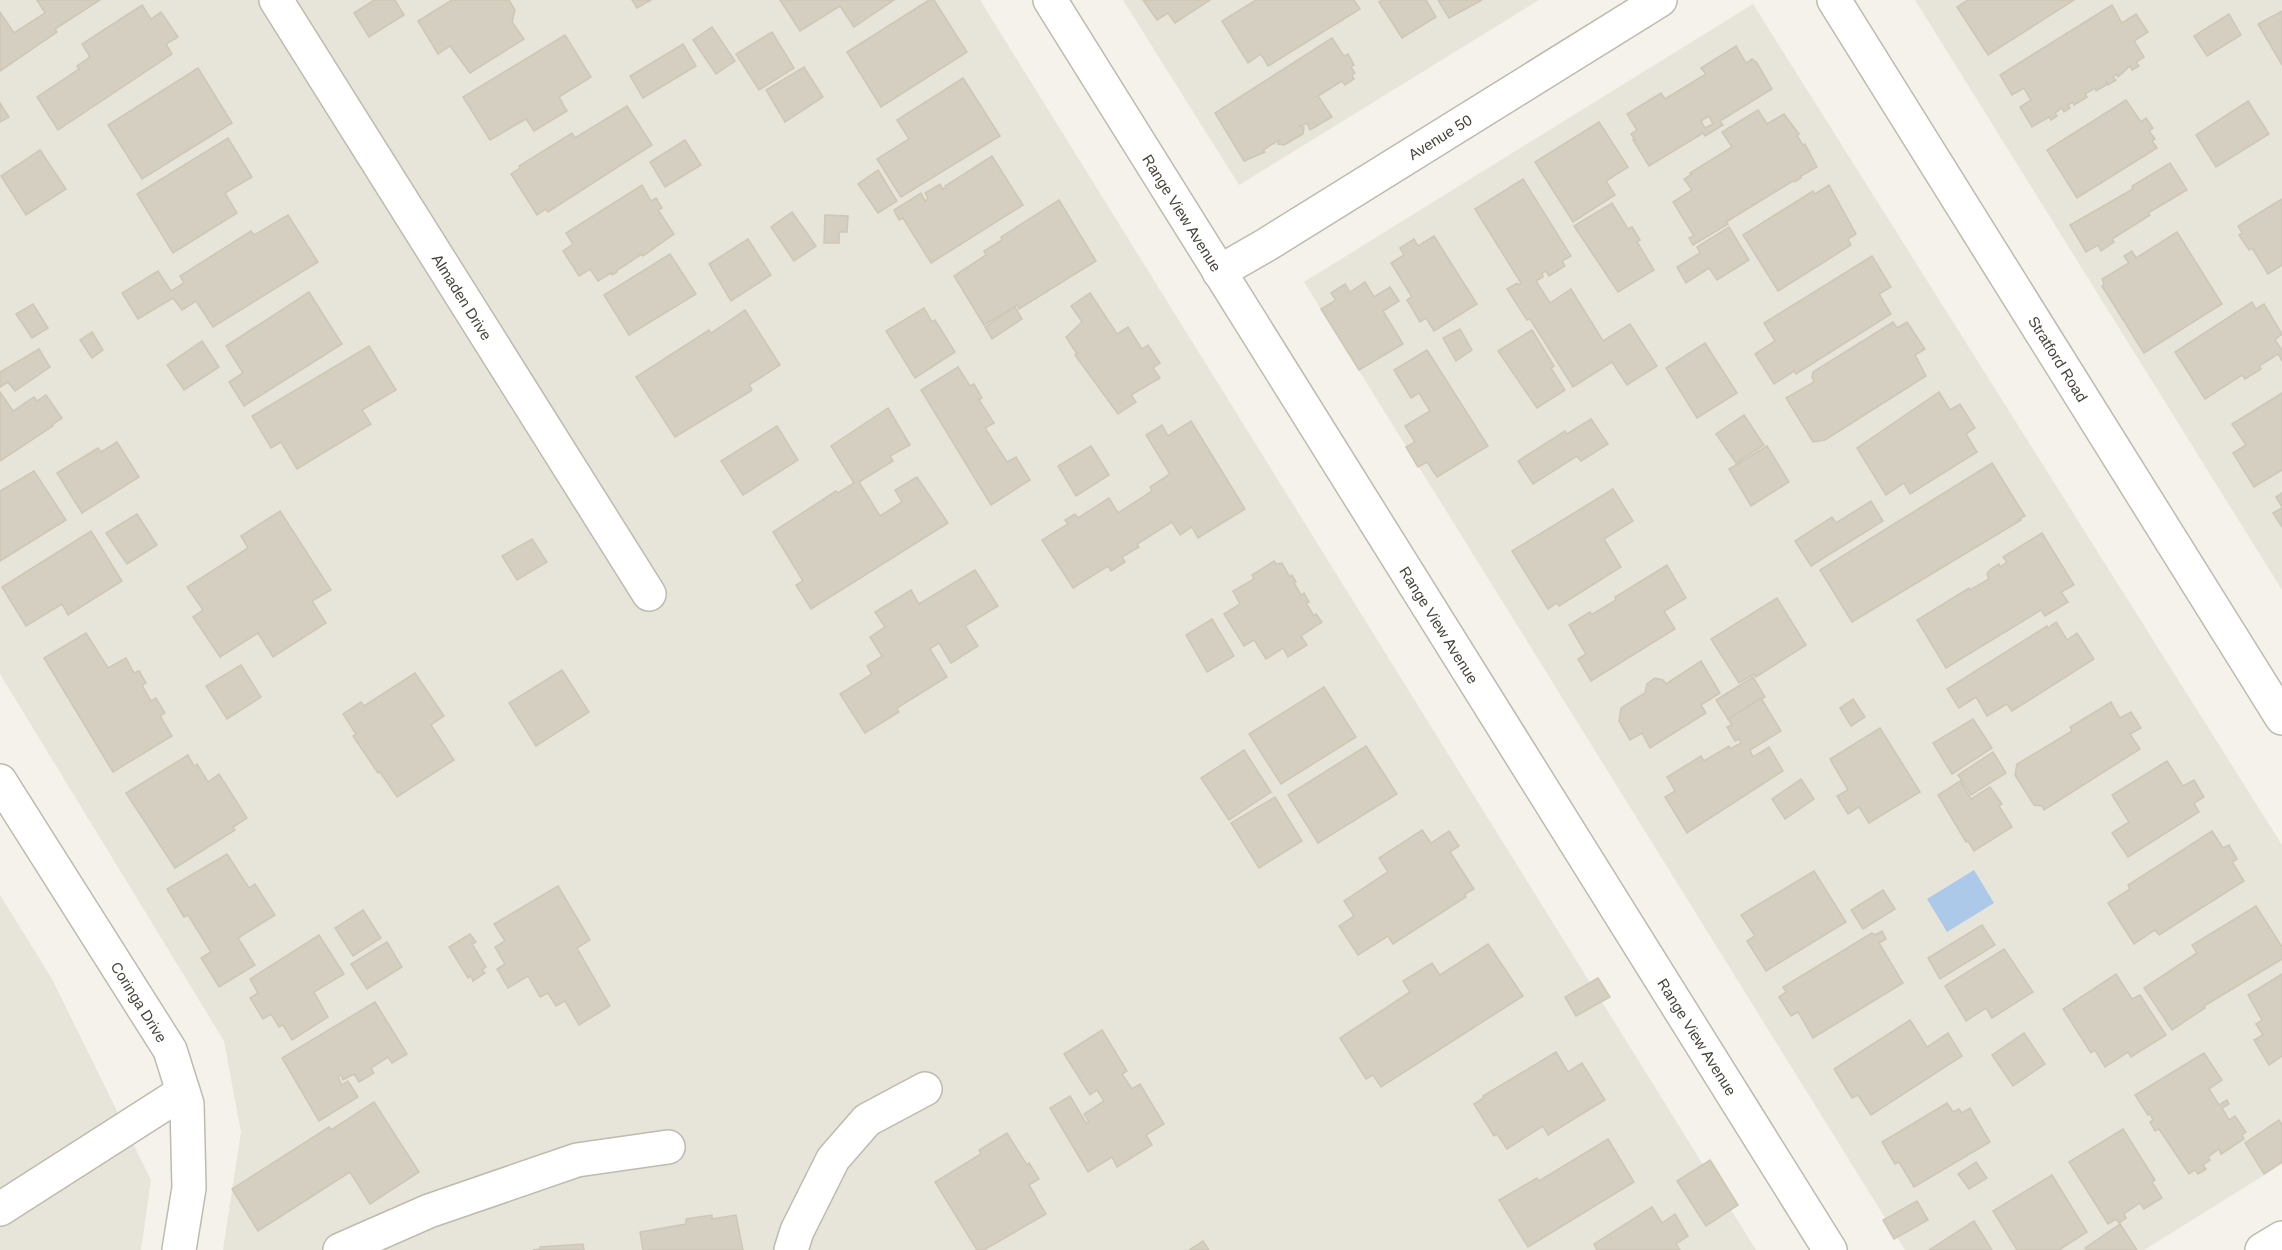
<svg xmlns="http://www.w3.org/2000/svg" width="2282" height="1250" font-family="Helvetica,sans-serif">
	<rect width="100%" height="100%" fill="#f4f2ea"/>
	<g fill="#e7e4d9">
		<path d="M0 0H980L1756 1250H223L241 1132 224 1041 0 674Z"/>
		<path d="M1123 0H1539L1239 185Z"/>
		<path d="M1915 0H2282V590Z"/>
		<path d="M1753 4 2282 845V1164L2144 1250H1905L1304 282Z"/>
		<path d="M0 895 52 979 151 1180 141 1250H0Z"/>
	</g>
	<path fill="#adc9ea" d="M1974 870 1994 903 1947 932 1927 899Z"/>
	<g fill="#d4cfc1" stroke="#cec7b5" stroke-width="1.5" fill-rule="evenodd">
		<path d="M37 0H100L55 29 57 32 0 71V12L14 33 45 13Z"/>
		<path d="M374 0H395L404 15 369 37 354 13Z"/>
		<path d="M452 0H509L515 10 512 22 524 39 470 73 450 46 438 54 418 21Z"/>
		<path d="M632 0H651L637 8Z"/>
		<path d="M780 0H894L854 27 840 6 800 31Z"/>
		<path d="M929 0H934L967 52 881 107 847 52Z"/>
		<path d="M1143 0H1210L1175 23 1168 13 1157 20Z"/>
		<path d="M1256 0H1354L1360 9 1268 66 1261 54 1248 63 1222 21Z"/>
		<path d="M1382 0H1426L1436 17 1402 38 1379 2Z"/>
		<path d="M1438 0H1482L1449 18Z"/>
		<path d="M1968 0H2074L1988 55 1957 7Z"/>
		<path d="M142 5 151 19 161 12 178 37 166 44 172 54 58 130 37 97 79 69 77 66 90 57 82 44Z"/>
		<path d="M2112 5 2122 23 2136 14 2148 32 2134 41 2144 57 2136 62 2139 66 2132 70 2130 66 2118 77 2117 74 2113 77 2116 80 2108 85 2106 81V85L2096 91 2095 88 2085 94 2087 97 2074 105 2073 102 2068 105 2070 108 2064 112 2062 108 2055 113 2057 116 2051 120 2049 117 2032 127 2020 107 2031 100 2024 88 2012 95 2000 75Z"/>
		<path d="M2282 11V65L2258 24Z"/>
		<path d="M2229 14 2241 35 2207 56 2194 36Z"/>
		<path d="M712 27 735 61 716 74 693 40Z"/>
		<path d="M772 32 794 68 759 90 736 54Z"/>
		<path d="M565 35 591 77 559 97 567 111 534 131 526 119 490 140 463 97Z"/>
		<path d="M1332 38 1344 56 1348 54 1354 65 1351 67 1355 73 1352 75 1354 79 1345 85 1342 81 1318 96 1332 117 1310 130 1307 123 1300 126 1304 127 1303 134 1284 145 1278 144 1279 140 1263 150 1265 152 1244 161 1215 113Z"/>
		<path d="M683 44 696 66 643 98 630 76Z"/>
		<path d="M1736 46 1746 63 1752 59 1757 63 1772 89 1720 121 1723 125 1705 136 1703 133 1649 166 1633 140H1635L1631 134 1637 130 1627 114 1661 93 1665 99 1706 74 1701 68ZM1709 116 1713 124 1705 128 1701 121Z"/>
		<path d="M804 67 823 97 785 122 766 90Z"/>
		<path d="M198 68 232 123 142 179 108 125Z"/>
		<path d="M963 78 1000 136 901 197 877 159 909 139 897 120Z"/>
		<path d="M2126 100 2141 122 2146 118 2153 128 2149 131 2155 139 2152 141 2157 148 2077 198 2047 150Z"/>
		<path d="M2248 101 2269 134 2216 167 2196 135Z"/>
		<path d="M0 103 9 117 0 122Z"/>
		<path d="M627 106 652 145 548 212 546 209 537 215 511 174 520 168 519 166 572 133 575 138Z"/>
		<path d="M1758 110 1767 124 1784 114 1799 134 1797 136 1803 145 1805 144 1817 167 1801 176V178L1795 182 1793 181 1726 222 1728 224 1693 245 1689 238 1694 236 1673 202 1692 190 1684 179 1692 174 1690 173 1732 147 1722 132Z"/>
		<path d="M1599 122 1628 167 1606 181 1615 195 1573 222 1535 162Z"/>
		<path d="M228 138 252 177 225 193 237 213 173 253 137 194Z"/>
		<path d="M685 140 701 165 665 187 650 162Z"/>
		<path d="M40 150 66 189 26 215 1 176Z"/>
		<path d="M992 156 1023 205 931 263 903 218 899 220 894 210 921 193 925 201 928 198 925 193 940 184 943 189 946 188 945 186Z"/>
		<path d="M2170 163 2187 190 2148 213 2150 215 2112 239 2114 242 2101 251 2098 245 2086 252 2070 225 2133 189 2132 186Z"/>
		<path d="M878 170 897 201 878 213 858 184Z"/>
		<path d="M1523 179 1571 256 1562 261 1565 266 1549 276 1546 271 1542 273 1543 277 1536 281 1550 303 1571 289 1603 341 1630 324 1657 366 1627 385 1612 362 1573 387 1530 319 1527 320 1507 289 1517 283 1518 285 1521 283 1475 209Z"/>
		<path d="M642 185 651 201 656 198 662 208 658 210 674 234 643 256 642 254 616 271 617 272 612 275 611 273 598 281 590 269 579 276 563 251 573 244 566 233Z"/>
		<path d="M1829 185 1856 234 1848 239 1851 245 1778 291 1743 235 1813 191 1815 194Z"/>
		<path d="M2282 199V265L2268 274 2252 248 2249 250 2239 235 2242 233 2238 226Z"/>
		<path d="M1059 200 1096 261 1019 309 1017 305 984 325 954 276 986 255 984 251 1002 240 1001 237Z"/>
		<path d="M1612 203 1628 229 1632 227 1640 240 1637 242 1654 270 1618 292 1574 226Z"/>
		<path d="M792 212 816 246 794 261 771 227Z"/>
		<path d="M288 215 318 262 213 327 196 301 182 310 173 298 138 319 122 293 158 271 171 291 184 283 180 276 251 231 254 235Z"/>
		<path d="M825 215 848 216 847 232H839V243H824Z"/>
		<path d="M1729 227 1749 260 1717 280 1709 268 1686 283 1677 267 1700 253 1697 247Z"/>
		<path d="M2177 232 2222 304 2144 353 2102 286 2104 284 2102 279 2129 263 2124 256 2132 251 2136 258Z"/>
		<path d="M1434 236 1477 304 1434 331 1426 318 1420 322 1407 300 1412 297 1391 263 1404 255 1400 248 1414 239 1418 246Z"/>
		<path d="M748 239 771 275 731 301 709 264Z"/>
		<path d="M670 254 696 294 629 335 604 295Z"/>
		<path d="M1872 256 1891 287 1879 294 1891 314 1796 374 1794 371 1774 384 1755 354 1775 341 1764 323Z"/>
		<path d="M1365 282 1374 297 1390 287 1399 301 1383 311 1403 344 1359 370 1321 309 1336 300 1331 293 1345 284 1350 292Z"/>
		<path d="M309 292 342 344 244 406 229 382 243 373 226 346Z"/>
		<path d="M1090 293 1117 334 1128 327 1142 349 1148 345 1160 363 1153 368 1160 378 1131 395 1136 402 1118 414 1075 355 1077 354 1066 337 1082 322 1071 306Z"/>
		<path d="M2252 302 2256 309 2264 304 2282 334 2275 340 2282 350V361L2278 354 2259 366 2261 369 2245 379 2242 375 2205 399 2175 352Z"/>
		<path d="M33 304 48 328 32 338 16 314Z"/>
		<path d="M1015 307 1022 319 992 339 985 327Z"/>
		<path d="M924 308 932 322 935 320 955 352 915 378 886 331Z"/>
		<path d="M745 310 780 365 749 385 752 389 751 391 675 437 636 377 709 330 711 333Z"/>
		<path d="M1893 322 1897 328 1907 322 1925 349 1915 355 1926 376 1825 440 1813 442 1786 398 1814 382 1812 377 1813 372Z"/>
		<path d="M1460 329 1472 350 1456 361 1443 338Z"/>
		<path d="M1532 330 1554 366 1551 368 1565 390 1537 408 1498 351Z"/>
		<path d="M92 332 103 350 92 358 80 340Z"/>
		<path d="M202 341 219 367 184 390 167 365Z"/>
		<path d="M1705 343 1737 393 1697 418 1666 368Z"/>
		<path d="M369 346 396 390 362 410 371 424 297 469 281 442 271 448 252 416Z"/>
		<path d="M39 349 50 367 15 391 8 382 0 387V372Z"/>
		<path d="M1427 350 1488 446 1437 477 1427 462 1418 467 1406 447 1415 442 1405 426 1430 411 1419 393 1411 398 1394 370Z"/>
		<path d="M958 367 970 386 974 384 982 398 979 400 994 423 985 428 1007 462 1016 457 1030 480 991 505 921 390Z"/>
		<path d="M0 392 13 411 34 397 37 401 46 395 62 418 52 425 53 426 0 461Z"/>
		<path d="M1939 392 1950 410 1960 404 1975 428 1966 434 1977 452 1910 494 1904 483 1886 495 1857 448Z"/>
		<path d="M2282 393V470L2254 487 2233 453 2246 445 2232 424Z"/>
		<path d="M888 408 910 445 890 456 893 461 859 482 880 516 902 502 895 490 917 477 948 523 811 609 796 585 803 581 773 532 836 491 838 493 854 483 831 446Z"/>
		<path d="M1744 415 1764 445 1736 463 1716 434Z"/>
		<path d="M1591 419 1608 444 1581 461 1577 456 1533 484 1518 461 1565 431 1567 434Z"/>
		<path d="M1191 421 1245 509 1198 538 1192 527 1180 535 1172 522 1137 544 1139 547 1122 557 1125 562 1111 571 1108 566 1073 588 1042 540 1068 524 1065 520 1075 514 1078 518 1109 498 1118 513 1152 491 1150 487 1170 474 1146 435 1162 425 1168 436Z"/>
		<path d="M777 426 798 460 743 495 721 461Z"/>
		<path d="M117 442 139 477 82 513 57 473 98 448 101 452Z"/>
		<path d="M1091 446 1109 475 1076 496 1058 466Z"/>
		<path d="M1767 446 1789 482 1751 506 1729 469Z"/>
		<path d="M1992 463 2025 516 2019 519 2021 520 1852 622 1820 570Z"/>
		<path d="M34 471 66 520 0 561V491Z"/>
		<path d="M1613 489 1633 521 1604 539 1621 567 1559 606 1557 603 1548 609 1512 551Z"/>
		<path d="M2282 493V507L2276 497Z"/>
		<path d="M1871 501 1883 521 1811 566 1795 541 1832 517 1836 523Z"/>
		<path d="M2282 508V527L2273 513Z"/>
		<path d="M280 511 331 590 312 601 326 623 273 657 258 633 220 657 193 617 203 610 187 587 248 548 241 536Z"/>
		<path d="M137 514 157 545 127 564 106 533Z"/>
		<path d="M91 531 122 581 68 615 62 604 26 626 2 587Z"/>
		<path d="M2042 533 2074 585 2061 592 2068 602 2045 616 2041 610 1946 668 1917 620 1969 588 1970 590 1989 579 1987 574 1991 569 1999 564 2000 567 2007 562 2003 557Z"/>
		<path d="M532 539 547 562 517 580 502 556Z"/>
		<path d="M1274 561 1276 564 1282 563 1290 577 1292 575 1296 582 1294 583 1301 595 1304 593 1309 602 1306 603 1314 616 1316 614 1322 622 1301 636 1307 645 1288 657 1283 648 1266 659 1254 640 1244 646 1224 614 1240 604 1233 591 1254 579 1252 575Z"/>
		<path d="M1667 565 1686 598 1664 611 1675 629 1591 681 1578 659 1586 654 1569 625 1590 612 1591 615 1616 600 1615 597Z"/>
		<path d="M975 570 998 606 965 626 978 646 951 663 939 643 930 649 947 677 897 708 899 712 865 733 840 694 872 674 867 666 882 656 870 637 885 627 875 612 911 590 919 604Z"/>
		<path d="M1777 598 1806 645 1756 677 1754 674 1739 683 1711 639Z"/>
		<path d="M1212 619 1234 656 1207 672 1186 635Z"/>
		<path d="M2056 622 2067 640 2077 633 2094 659 2012 711 2007 704 1987 716 1976 697 1959 708 1947 689 2047 626 2048 628Z"/>
		<path d="M86 633 108 668 126 658 134 673 139 671 146 683 142 685 151 701 156 698 165 713 160 716 172 736 113 772 44 658Z"/>
		<path d="M1701 661 1720 693 1701 705 1706 713 1650 748 1642 733 1630 740 1619 721 1621 708 1645 693 1647 684 1655 678 1663 680 1666 684Z"/>
		<path d="M241 665 261 697 227 719 206 686Z"/>
		<path d="M562 670 589 712 536 746 509 703Z"/>
		<path d="M415 673 444 716 431 725 454 760 397 797 380 772 378 773 353 736 356 734 343 714 361 702 364 706Z"/>
		<path d="M1753 677 1765 697 1728 719 1716 700Z"/>
		<path d="M1324 687 1356 737 1281 784 1249 734Z"/>
		<path d="M1761 698 1781 731 1750 750 1753 757 1769 747 1783 771 1687 833 1665 797 1675 791 1667 777 1701 756 1704 761 1729 746 1730 749 1741 743 1739 739 1735 741 1727 727 1732 725 1728 719Z"/>
		<path d="M1853 699 1865 717 1851 726 1840 708Z"/>
		<path d="M2111 702 2120 718 2131 712 2141 728 2130 734 2140 749 2044 810 2042 806 2034 805 2015 775 2017 764 2072 731 2070 727Z"/>
		<path d="M1973 719 1992 748 1952 774 1933 743Z"/>
		<path d="M1880 728 1920 792 1869 823 1859 807 1848 814 1837 796 1848 790 1830 759Z"/>
		<path d="M1366 746 1397 794 1318 843 1288 795Z"/>
		<path d="M1244 750 1271 792 1229 820 1201 778Z"/>
		<path d="M1993 752 2006 773 1971 795 1958 775Z"/>
		<path d="M188 755 194 766 197 764 208 782 219 774 247 818 233 827 235 830 175 868 126 793Z"/>
		<path d="M2167 761 2183 786 2194 780 2204 797 2194 803 2199 812 2128 857 2112 833 2129 822 2112 795Z"/>
		<path d="M1801 779 1814 799 1785 819 1772 799Z"/>
		<path d="M1960 781 1971 799 1990 787 2002 804 1999 806 2012 827 1974 851 1968 841 1966 842 1938 795Z"/>
		<path d="M1275 797 1302 841 1259 868 1231 823Z"/>
		<path d="M1422 830 1431 843 1449 831 1459 846 1450 852 1474 889 1465 894 1466 897 1393 944 1388 936 1358 955 1339 926 1354 916 1344 901 1388 872 1379 858Z"/>
		<path d="M2212 831 2223 848 2229 845 2237 859 2232 862 2244 881 2159 935 2155 930 2134 944 2108 903 2130 889 2128 885Z"/>
		<path d="M227 854 249 888 255 884 275 915 238 938 255 965 219 987 201 958 211 952 188 915 184 917 167 889Z"/>
		<path d="M1814 871 1846 922 1766 971 1747 941 1755 936 1741 915Z"/>
		<path d="M558 886 590 940 577 948 610 1006 579 1025 565 1001 556 1006 548 993 540 997 528 976 508 988 497 969 505 964 495 947 505 941 494 924Z"/>
		<path d="M1883 890 1895 909 1863 929 1851 910Z"/>
		<path d="M2256 906 2282 947V959L2204 1006 2205 1008 2172 1030 2144 988 2197 953 2192 945Z"/>
		<path d="M363 910 381 938 353 956 335 928Z"/>
		<path d="M1982 925 1995 945 1940 979 1928 958Z"/>
		<path d="M1882 931 1886 939 1879 943 1903 983 1813 1038 1798 1012 1791 1016 1779 997 1786 992 1783 987 1872 933 1875 935Z"/>
		<path d="M470 934 476 942 472 944 486 967 482 970 485 973 473 981 471 976 468 978 449 947Z"/>
		<path d="M319 935 344 974 314 992 328 1017 292 1040 283 1025 279 1027 271 1014 263 1019 250 998 258 993 250 979Z"/>
		<path d="M387 942 402 967 367 989 351 964Z"/>
		<path d="M1488 944 1523 996 1381 1087 1373 1075 1366 1079 1340 1038 1410 992 1403 981 1432 963 1440 975Z"/>
		<path d="M2004 949 2033 992 1992 1018 1986 1008 1966 1021 1945 986Z"/>
		<path d="M2116 974 2132 999 2140 995 2166 1035 2131 1057 2128 1052 2105 1067 2095 1050 2091 1053 2063 1009Z"/>
		<path d="M2282 974V1056L2269 1065 2254 1040 2263 1035 2256 1024 2262 1020 2248 995Z"/>
		<path d="M1598 978 1610 997 1576 1016 1565 997Z"/>
		<path d="M375 1002 407 1054 392 1063 388 1057 371 1068 374 1073 359 1082 354 1074 343 1080 341 1075 338 1077 342 1085 348 1081 358 1097 319 1121 282 1058Z"/>
		<path d="M1910 1020 1927 1047 1948 1033 1962 1056 1871 1115 1858 1095 1852 1098 1834 1069Z"/>
		<path d="M1102 1030 1127 1071 1122 1074 1132 1089 1140 1084 1164 1124 1146 1135 1152 1145 1117 1167 1112 1157 1088 1172 1050 1108 1070 1096 1086 1123 1089 1122 1084 1114 1104 1101 1097 1090 1090 1095 1064 1054Z"/>
		<path d="M2024 1033 2045 1064 2013 1086 1992 1055Z"/>
		<path d="M1556 1052 1568 1072 1582 1063 1605 1100 1548 1135 1543 1126 1507 1149 1497 1134 1494 1136 1474 1104 1483 1098V1096Z"/>
		<path d="M2204 1053 2222 1080 2209 1089 2219 1105 2227 1100 2229 1104 2222 1108 2229 1120 2235 1116 2246 1132 2242 1135 2244 1139 2221 1154 2219 1149 2208 1157 2210 1160 2203 1165 2206 1169 2198 1174 2195 1170 2189 1174 2159 1129 2155 1131 2150 1122 2153 1120 2150 1114 2148 1115 2135 1095Z"/>
		<path d="M374 1102 419 1172 370 1204 350 1172 258 1231 232 1189 329 1127 331 1130Z"/>
		<path d="M1947 1103 1953 1112 1959 1109 1962 1113 1970 1108 1990 1142 1914 1187 1899 1162 1895 1164 1882 1142Z"/>
		<path d="M2279 1120 2282 1125V1162L2264 1174 2245 1143Z"/>
		<path d="M2123 1129 2155 1180 2152 1182 2162 1198 2144 1209 2140 1203 2124 1214 2126 1218 2119 1223 2116 1219 2108 1224 2069 1162Z"/>
		<path d="M1007 1133 1027 1165 1029 1163 1039 1179 1029 1185 1046 1214 984 1250H977L935 1182 981 1154 979 1150Z"/>
		<path d="M1608 1139 1634 1182 1528 1247 1499 1200 1537 1178 1539 1181Z"/>
		<path d="M1710 1160 1738 1205 1706 1226 1677 1181Z"/>
		<path d="M1976 1162 1987 1178 1969 1189 1958 1174Z"/>
		<path d="M2052 1175 2087 1232 2059 1250H2017L1993 1211Z"/>
		<path d="M1917 1201 1928 1220 1894 1239 1883 1220Z"/>
		<path d="M1652 1207 1662 1223 1675 1214 1688 1236 1676 1244 1680 1250H1597L1594 1244Z"/>
		<path d="M712 1215V1219L736 1215 743 1250H643L640 1232 686 1224V1219Z"/>
		<path d="M1974 1221 1992 1250H1929Z"/>
		<path d="M2120 1224 2137 1250H2087L2085 1248Z"/>
		<path d="M1203 1241 1209 1250H1189Z"/>
		<path d="M583 1244 584 1250H533L540 1249V1247Z"/>
	</g>
	<g fill="none" stroke-linecap="round" stroke-linejoin="round">
		<defs>
			<g id="minor">
				<path d="M276 0 649 594"/>
				<path d="M1050 0 1830 1250"/>
				<path d="M1834 0 2282 718"/>
				<path d="M1219 272 1266 245 1660 0"/>
				<path d="M0 781 170 1050 187 1104 189 1188 179 1250"/>
				<path d="M0 1209 183 1092"/>
				<path d="M340 1250 429 1211 577 1160 668 1147"/>
				<path d="M791 1250 797 1231 833 1159 867 1120 925 1089"/>
				<path d="M2262 1250 2282 1238"/>
			</g>
		</defs>
		<use href="#minor" stroke="#bebbae" stroke-width="36"/>
		<use href="#minor" stroke="#fff" stroke-width="33"/>
	</g>
	<g text-anchor="middle" dominant-baseline="central" stroke-width="5" stroke-linejoin="round" paint-order="stroke">
		<g font-size="15" fill="#474339" stroke="#fff">
			<text transform="translate(1440 137) rotate(-32)">Avenue 50</text>
			<text transform="translate(1182 213) rotate(58)">Range View Avenue</text>
			<text transform="translate(462 297) rotate(58)">Almaden Drive</text>
			<text transform="translate(2058 359) rotate(58)">Stratford Road</text>
			<text transform="translate(1439 625) rotate(58)">Range View Avenue</text>
			<text transform="translate(139 1002) rotate(58)">Coringa Drive</text>
			<text transform="translate(1697 1037) rotate(58)">Range View Avenue</text>
		</g>
	</g>
</svg>
